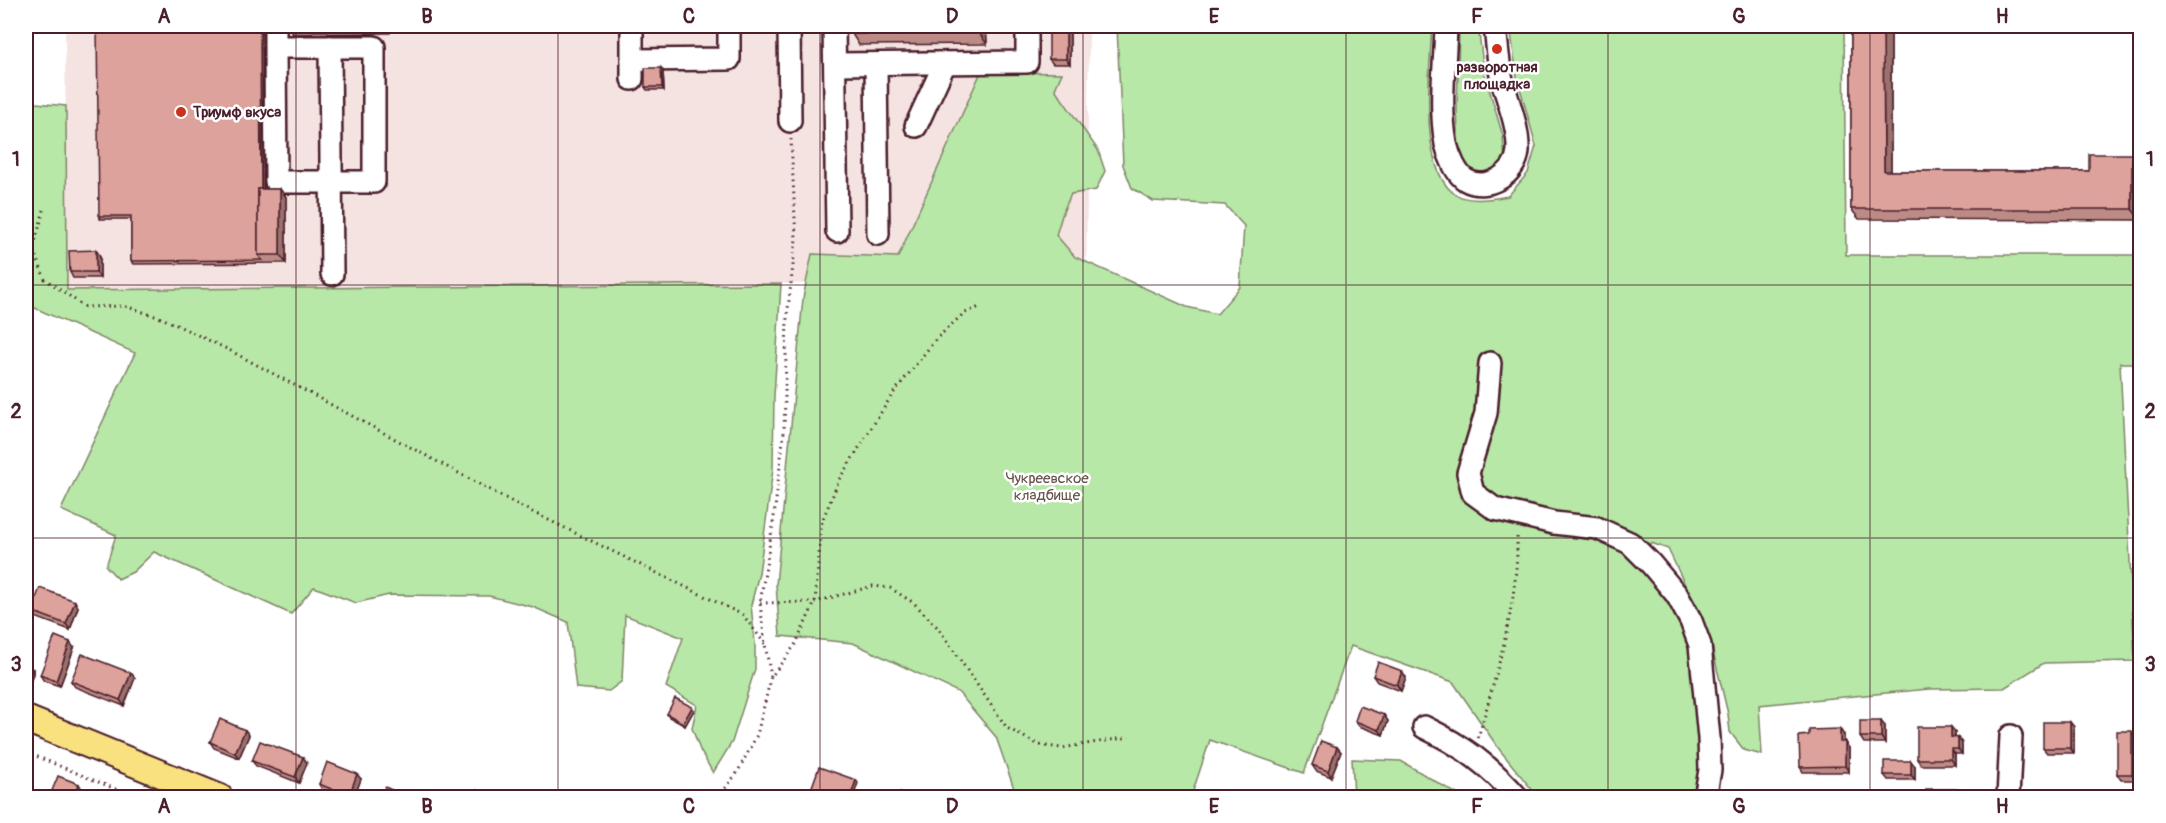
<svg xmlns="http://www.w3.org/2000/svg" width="2166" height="823" font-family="Pangolin,sans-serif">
	<rect width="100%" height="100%" fill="#fff"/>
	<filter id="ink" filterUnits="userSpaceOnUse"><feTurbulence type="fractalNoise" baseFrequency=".0167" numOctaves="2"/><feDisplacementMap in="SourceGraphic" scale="12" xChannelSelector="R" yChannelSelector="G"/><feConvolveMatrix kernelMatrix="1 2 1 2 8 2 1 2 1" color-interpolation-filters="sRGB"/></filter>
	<g filter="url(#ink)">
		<path fill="#f4e3e1" d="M65 26H1089L1086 281 67 290Z"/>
		<g fill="#b7e8a7" stroke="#808469" stroke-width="1.5">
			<path d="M1117 26H1432C1430 67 1419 161 1451 191 1465 204 1491 199 1508 196L1528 173 1536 146 1517 77 1510 26H1844L1846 255H2140V363H2120L2135 661 2044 663 2004 688 1929 689 1759 705 1762 755 1744 750 1730 732 1728 714 1709 635 1668 549 1651 543 1637 561 1679 619 1692 661 1701 761 1693 797H1538L1499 749 1453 682 1351 646 1304 773 1210 740 1191 797H1017L996 737 958 692 853 643 780 636 776 585 803 298 812 254 898 257 981 72 1062 73 1055 89 1098 150 1105 171 1096 190 1071 194 1063 212 1056 235 1075 257 1187 307 1217 314 1240 287 1244 226 1225 205 1153 201 1132 188 1123 165Z"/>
			<path d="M1459 26H1478L1484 72 1503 136 1505 162 1490 173 1477 175 1468 169 1459 156 1457 109Z"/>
			<path d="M26 102 66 106 67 290 781 284 774 396 773 469 759 573 751 605 755 643V669L732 742 713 773 700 750 692 728 697 705 666 687 683 638 625 615 622 681 609 691 576 688 568 622 533 607 489 596 389 595 356 603 314 587 291 614 154 552 133 572 118 579 106 566 116 535 61 510 135 353 26 304Z"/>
			<path d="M1352 759 1401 761 1462 797H1354Z"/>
		</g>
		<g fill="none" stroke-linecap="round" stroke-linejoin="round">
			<defs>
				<g id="minor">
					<path d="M275 26V47L276 182H374V47H275"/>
					<path d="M632 26V79"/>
					<path d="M789 26 790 121"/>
					<path d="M834 26 837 231"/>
					<path d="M1446 26C1445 64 1439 106 1446 144 1449 156 1456 174 1466 180 1487 192 1516 174 1518 151 1519 128 1508 102 1502 80 1498 62 1497 44 1495 26"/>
					<path d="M330 47 332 274"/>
					<path d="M632 60 729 59V26"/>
					<path d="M835 64 1027 62V26"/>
					<path d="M876 64 878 234"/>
					<path d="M916 126 945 63"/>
					<path d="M1490 363 1486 413 1468 473 1473 493 1495 509 1554 523 1597 528 1630 543 1651 564 1677 595 1691 621 1700 645 1709 738 1710 770 1705 798"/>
					<path d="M1424 727C1463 746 1489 765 1518 798"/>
					<path d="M2008 798 2011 736"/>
				</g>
				<path id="major" d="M26 719 220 798"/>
			</defs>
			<use href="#minor" stroke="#4a1f2b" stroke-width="26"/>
			<use href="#major" stroke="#4a1f2b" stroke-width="30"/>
			<g stroke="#4a1f2b" stroke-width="3" stroke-dasharray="1.5 4.5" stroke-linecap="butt">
				<path d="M44 210 33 249 45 279 85 307 125 306 164 319 229 350 522 507 743 615 765 644"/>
				<path d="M760 603 815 602 873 586 890 588 914 603 938 628 1007 728 1039 745 1062 748 1129 737"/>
				<path d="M771 677 765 644 760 603 774 517 784 432 787 318 796 239 791 139"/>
				<path d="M1478 738C1497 672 1519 602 1517 533"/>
				<path d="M26 752 137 798"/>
				<path d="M718 798 737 773 757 735 771 677 795 645 815 602 822 521 840 478 892 395 936 339 963 314 982 306"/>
			</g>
			<use href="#minor" stroke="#fff" stroke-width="21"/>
			<use href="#major" stroke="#fae180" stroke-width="26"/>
		</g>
		<g fill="#bd8b85" stroke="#4a1f2b" stroke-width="1.5">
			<path d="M262 26 263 189H280L286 197V263L133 264 131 261V219H100L99 216Z"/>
			<path d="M390 26V33L293 34 291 31Z"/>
			<path d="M986 26 987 44 859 45 852 34Z"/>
			<path d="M1851 26H1971V31H1891V171H2089L2139 164 2140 220 1859 219 1851 209Z"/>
			<path d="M1066 27 1070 33V64H1053L1049 59Z"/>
			<path d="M663 71 664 90H647L645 87Z"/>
			<path d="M100 256V278H73L70 272Z"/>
			<path d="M78 607 70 630 35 617 31 611Z"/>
			<path d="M74 648 60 686 44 681 40 675Z"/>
			<path d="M1402 671 1406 677 1401 691 1377 682 1373 676Z"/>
			<path d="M131 673 135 678 124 706 75 687 71 681Z"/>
			<path d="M694 710 685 726 669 717 667 714Z"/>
			<path d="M1384 715 1388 721 1383 735 1359 726 1355 721Z"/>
			<path d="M2070 722 2074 727V753H2047L2043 748Z"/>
			<path d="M1885 726V743H1864L1860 737Z"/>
			<path d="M1951 727 1955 732V738H1958L1962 743V754H1955V765H1921L1917 759Z"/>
			<path d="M245 730 249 735 239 758 214 748 210 742Z"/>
			<path d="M1844 735V742L1849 748V772H1803L1800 767Z"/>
			<path d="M2135 737V780H2121L2117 774Z"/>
			<path d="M1337 747 1341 752 1331 777 1316 771 1312 765Z"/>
			<path d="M303 757 307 763 299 783 256 766 252 761Z"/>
			<path d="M1915 766V780H1888L1884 775Z"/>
			<path d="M361 779 354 798H342L322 790 319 784Z"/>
		</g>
		<g fill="#9a716c" stroke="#4a1f2b" stroke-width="1.5">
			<path d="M260 26H262L264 255H262Z"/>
			<path d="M979 26H986L987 44 979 33Z"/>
			<path d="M1883 26H1887L1891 31V182L1884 171Z"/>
			<path d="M1066 27 1070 33V64L1066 59Z"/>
			<path d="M661 68 663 71 664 90 662 87Z"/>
			<path d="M2132 154 2139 164 2140 220 2132 209Z"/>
			<path d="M280 189 286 197V263L280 255Z"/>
			<path d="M96 250 100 256V278L96 272Z"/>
			<path d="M75 601 78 607 70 630 66 624Z"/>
			<path d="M70 642 74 648 60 686 56 681Z"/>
			<path d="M33 669 34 671 30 683 28 681Z"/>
			<path d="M1402 671 1406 677 1401 691 1397 685Z"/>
			<path d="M131 673 135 678 124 706 120 700Z"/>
			<path d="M692 707 694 710 685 726 683 723Z"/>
			<path d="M1384 715 1388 721 1383 735 1379 730Z"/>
			<path d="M1881 721 1885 726V743L1881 737Z"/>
			<path d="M2070 722 2074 727V753L2070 748Z"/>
			<path d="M1951 727 1955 732V743L1951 737Z"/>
			<path d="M1840 729 1844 735V748L1840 742Z"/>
			<path d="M245 730 249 735 239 758 235 753Z"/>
			<path d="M2132 731 2135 737V780L2132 774Z"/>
			<path d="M1958 738 1962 743V754L1958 749Z"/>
			<path d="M1845 742 1849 748V772L1845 766Z"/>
			<path d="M1337 747 1341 752 1331 777 1328 771Z"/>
			<path d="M1951 749 1955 754V765L1951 759Z"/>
			<path d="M303 757 307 763 299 783 295 777Z"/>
			<path d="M1911 761 1915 766V780L1911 775Z"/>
			<path d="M357 774 361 779 354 798H350L349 796Z"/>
			<path d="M856 780 858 783 853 798H850Z"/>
			<path d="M79 784 81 787 77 798H74Z"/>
			<path d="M1958 789 1962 794V798H1958Z"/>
		</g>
		<g fill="#dca29b" stroke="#4a1f2b" stroke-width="1.5">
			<path d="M97 26H260L261 189H258V255L262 260 131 261V216H99Z"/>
			<path d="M291 26H388V30L291 31Z"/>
			<path d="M852 26H979V33L852 34Z"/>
			<path d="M1851 26H1883L1884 171H2089V154H2132V209H1851Z"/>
			<path d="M1066 27V59H1049V28Z"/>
			<path d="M645 68H661L662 87H645Z"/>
			<rect x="258" y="189" width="22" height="66"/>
			<path d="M96 250V272H70L69 251Z"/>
			<path d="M40 588 75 601 66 624 31 611Z"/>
			<path d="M55 636 70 642 56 681 40 675Z"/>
			<path d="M82 654 131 673 120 700 71 681Z"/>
			<path d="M1378 662 1402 671 1397 685 1373 676Z"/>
			<path d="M26 666 33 669 28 681 26 680Z"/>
			<path d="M675 698 692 707 683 723 667 714Z"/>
			<path d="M1360 706 1384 715 1379 730 1355 721Z"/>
			<path d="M220 719 245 730 235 753 210 742Z"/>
			<rect x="1860" y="721" width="21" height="16"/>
			<rect x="2043" y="722" width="27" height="26"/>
			<path d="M1917 727H1951V737L1958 738V749H1951V759H1917Z"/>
			<path d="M1840 729V742H1845V766L1800 767 1799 736 1809 735V730Z"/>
			<rect x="2117" y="731" width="15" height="43"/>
			<path d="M260 741 303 757 295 777 252 761Z"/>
			<path d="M1321 741 1337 747 1328 771 1312 765Z"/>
			<rect x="1884" y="761" width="27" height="14"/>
			<path d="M327 762 357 774 349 796 319 784Z"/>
			<path d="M819 767 856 780 850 798H816L809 795Z"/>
			<path d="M58 776 79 784 74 798H49Z"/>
			<path d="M385 787 410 798H381Z"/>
			<rect x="1926" y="789" width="32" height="9"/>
			<path d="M477 790 496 798H474Z"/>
			<path d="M900 792 916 797V798H898Z"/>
			<rect x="2054" y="795" width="27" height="3"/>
		</g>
	</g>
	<path fill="none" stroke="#4a1f2b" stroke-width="1.5" stroke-opacity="0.55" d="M296 26V798M558 26V798M820 26V798M1083 26V798M1346 26V798M1608 26V798M1870 26V798M26 285H2140M26 538H2140"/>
	<g fill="#c8321e" stroke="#fff" stroke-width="2">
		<circle cx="1497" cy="49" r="6"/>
		<circle cx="181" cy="112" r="6"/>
	</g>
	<g text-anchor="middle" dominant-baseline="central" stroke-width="5" stroke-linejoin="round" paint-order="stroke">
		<g font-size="15" font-weight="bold" fill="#4a1f2b" stroke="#fff">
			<text x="1497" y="67">разворотная<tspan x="1497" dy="17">площадка</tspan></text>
			<text x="193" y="112" text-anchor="start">Триумф вкуса</text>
		</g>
		<g font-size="15" fill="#65514a" stroke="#fff">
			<text x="1047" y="478">Чукреевское<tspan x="1047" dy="17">кладбище</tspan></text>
		</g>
	</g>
	<rect width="2166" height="823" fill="none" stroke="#fff" stroke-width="66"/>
	<rect x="33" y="33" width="2100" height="757" fill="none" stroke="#4a1f2b" stroke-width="2"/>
	<g font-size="20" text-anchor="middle" font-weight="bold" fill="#4a1f2b">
		<text x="164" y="23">A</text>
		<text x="427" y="23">B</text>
		<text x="689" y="23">C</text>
		<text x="952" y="23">D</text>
		<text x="1214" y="23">E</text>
		<text x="1477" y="23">F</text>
		<text x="1739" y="23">G</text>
		<text x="2002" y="23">H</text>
		<text x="16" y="166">1</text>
		<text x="2150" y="166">1</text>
		<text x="16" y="418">2</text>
		<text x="2150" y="418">2</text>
		<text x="16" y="671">3</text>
		<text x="2150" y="671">3</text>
		<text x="164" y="813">A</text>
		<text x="427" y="813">B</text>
		<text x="689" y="813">C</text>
		<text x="952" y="813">D</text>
		<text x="1214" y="813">E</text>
		<text x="1477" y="813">F</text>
		<text x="1739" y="813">G</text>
		<text x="2002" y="813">H</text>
	</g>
</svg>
